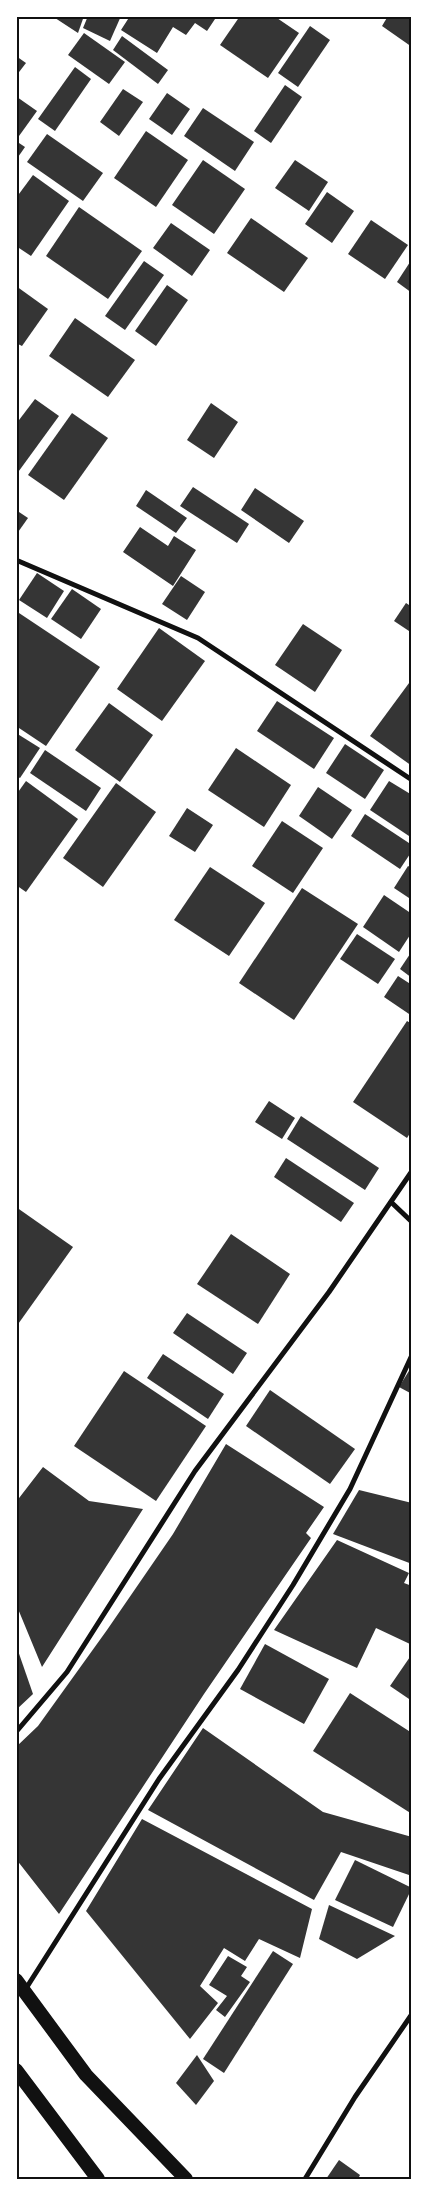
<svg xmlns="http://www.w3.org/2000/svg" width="428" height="2195" font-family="'Work Sans',sans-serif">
	<rect width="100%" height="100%" fill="#fff"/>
	<g fill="#353535">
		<path d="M52 16H84L78 33Z"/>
		<path d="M88 16H121L110 41 83 28Z"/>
		<path d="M130 16H217L207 31 195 23 186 35 173 27 157 53 121 30Z"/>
		<path d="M240 16H274L299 33 268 78 220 45Z"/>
		<path d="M388 16H412V47L382 26Z"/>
		<path d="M310 26 330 40 298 87 278 73Z"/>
		<path d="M84 33 125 62 109 84 68 55Z"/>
		<path d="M122 36 168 70 158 84 113 50Z"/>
		<path d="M16 56 26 63 16 76Z"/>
		<path d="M75 67 91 79 55 131 38 119Z"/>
		<path d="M285 85 302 97 271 143 254 131Z"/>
		<path d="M123 89 143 102 119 136 100 122Z"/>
		<path d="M167 93 190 109 172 135 149 119Z"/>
		<path d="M17 97 37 111 19 136 16 134Z"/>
		<path d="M203 108 254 142 235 171 184 136Z"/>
		<path d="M146 131 188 160 156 207 114 178Z"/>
		<path d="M47 134 103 173 83 201 27 162Z"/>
		<path d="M16 141 25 147 16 160Z"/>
		<path d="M203 160 245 189 214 234 172 205Z"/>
		<path d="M295 160 328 182 309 211 275 188Z"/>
		<path d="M33 175 69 201 31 256 16 246V198Z"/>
		<path d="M327 192 354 211 332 243 305 224Z"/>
		<path d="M79 207 142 251 108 299 46 256Z"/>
		<path d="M251 218 308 258 284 292 227 253Z"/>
		<path d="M371 220 408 245 385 279 348 254Z"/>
		<path d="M171 223 210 250 192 276 153 248Z"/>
		<path d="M412 259V293L397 282Z"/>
		<path d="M144 261 164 275 125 330 105 316Z"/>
		<path d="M167 285 188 300 156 346 135 331Z"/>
		<path d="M16 286 48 309 22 346 16 343Z"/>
		<path d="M75 318 135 360 108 397 49 356Z"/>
		<path d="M35 399 59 416 16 475V424Z"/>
		<path d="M211 403 238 422 214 458 187 440Z"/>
		<path d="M72 413 108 438 64 500 28 475Z"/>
		<path d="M193 487 249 524 237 543 180 506Z"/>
		<path d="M255 488 304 521 289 543 241 510Z"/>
		<path d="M146 490 187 518 176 533 136 506Z"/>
		<path d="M16 510 28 518 16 535Z"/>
		<path d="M140 527 168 546 174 536 196 550 173 586 123 552Z"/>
		<path d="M37 573 64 591 47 618 19 600Z"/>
		<path d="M181 576 205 592 187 620 162 604Z"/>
		<path d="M72 589 101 609 81 639 51 619Z"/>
		<path d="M406 603 412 607V633L394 621Z"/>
		<path d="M16 611 100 667 46 746 16 726Z"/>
		<path d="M303 624 342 650 315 692 275 665Z"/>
		<path d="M159 628 205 661 162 721 117 689Z"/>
		<path d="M412 679V766L370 736Z"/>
		<path d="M277 701 334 738 314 769 257 731Z"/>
		<path d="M109 703 153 735 120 782 75 750Z"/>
		<path d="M16 733 40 748 20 778 16 776Z"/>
		<path d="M345 744 384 770 365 799 326 773Z"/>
		<path d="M236 748 291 785 264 827 208 790Z"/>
		<path d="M45 750 101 788 86 811 30 773Z"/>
		<path d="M26 781 78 819 26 892 16 885V795Z"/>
		<path d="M389 781 412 795V838L370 810Z"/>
		<path d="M116 783 156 812 103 887 63 858Z"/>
		<path d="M318 787 352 810 332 839 299 816Z"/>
		<path d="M187 808 213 825 195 852 169 836Z"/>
		<path d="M365 814 412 845V851L400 869 351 836Z"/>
		<path d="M282 821 323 848 293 893 252 866Z"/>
		<path d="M408 866 412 868V900L394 888Z"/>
		<path d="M210 867 265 903 229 956 174 920Z"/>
		<path d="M302 888 358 924 294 1020 239 983Z"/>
		<path d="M384 895 412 914V932L399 952 363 927Z"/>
		<path d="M357 934 395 959 378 984 340 959Z"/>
		<path d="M412 951V978L400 969Z"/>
		<path d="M398 976 412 985V1016L384 997Z"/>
		<path d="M407 1021 412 1024V1130L407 1138 353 1102Z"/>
		<path d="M269 1101 295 1118 282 1139 255 1122Z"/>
		<path d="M301 1116 379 1168 365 1190 287 1139Z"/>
		<path d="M286 1158 354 1203 341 1222 274 1177Z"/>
		<path d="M16 1207 73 1247 16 1327Z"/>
		<path d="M231 1234 290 1274 258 1324 197 1284Z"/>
		<path d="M187 1313 247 1353 233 1374 173 1333Z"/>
		<path d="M163 1354 224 1394 208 1419 147 1378Z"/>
		<path d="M412 1366V1394L399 1387Z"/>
		<path d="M124 1371 206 1426 156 1501 74 1446Z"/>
		<path d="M270 1390 355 1449 330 1484 246 1426Z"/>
		<path d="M226 1444 324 1507 306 1533 311 1538 204 1694 59 1914 16 1859V1747L38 1726 107 1630 173 1534Z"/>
		<path d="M43 1467 89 1501 143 1509 42 1667 16 1604V1502Z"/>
		<path d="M359 1490 412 1503V1564L333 1534Z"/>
		<path d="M337 1540 409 1573 404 1583 412 1586 410 1644 376 1628 357 1668 274 1630Z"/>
		<path d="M265 1644 329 1679 304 1724 240 1689Z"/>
		<path d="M16 1645 33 1694 16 1710Z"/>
		<path d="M412 1654V1701L390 1686Z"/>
		<path d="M350 1693 412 1733V1814L313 1751Z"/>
		<path d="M203 1728 323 1812 412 1837V1876L341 1852 314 1900 148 1810Z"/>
		<path d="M142 1819 312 1909 300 1958 259 1939 245 1961 224 1948 200 1986 218 2003 190 2039 86 1911Z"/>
		<path d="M355 1860 412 1888 393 1927 335 1900Z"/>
		<path d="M329 1905 395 1936 357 1959 319 1939Z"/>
		<path d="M273 1951 293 1964 224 2073 203 2059Z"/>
		<path d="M228 1956 247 1967 241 1976 250 1982 225 2017 216 2010 227 1996 209 1985Z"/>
		<path d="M197 2055 214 2081 196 2105 176 2083Z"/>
		<path d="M339 2160 360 2175 358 2179H326Z"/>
	</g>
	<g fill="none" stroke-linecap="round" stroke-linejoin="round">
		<g stroke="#111" stroke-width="5">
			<path d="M16 560 198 638 412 780"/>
			<path d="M391 1202 412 1222"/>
			<path d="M16 1732 67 1672 195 1471 329 1292 412 1171"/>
			<path d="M25 1990 159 1779 238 1670 293 1585 350 1489 412 1355"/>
			<path d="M305 2179 355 2097 412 2014"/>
		</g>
		<g stroke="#111" stroke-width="14">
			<path d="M16 1980 86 2075 186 2179"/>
			<path d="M16 2070 98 2179"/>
		</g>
	</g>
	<rect width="428" height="2195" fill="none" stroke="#ffffff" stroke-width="35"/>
	<rect x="18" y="18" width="392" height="2160" fill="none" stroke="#111" stroke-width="2"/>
</svg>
